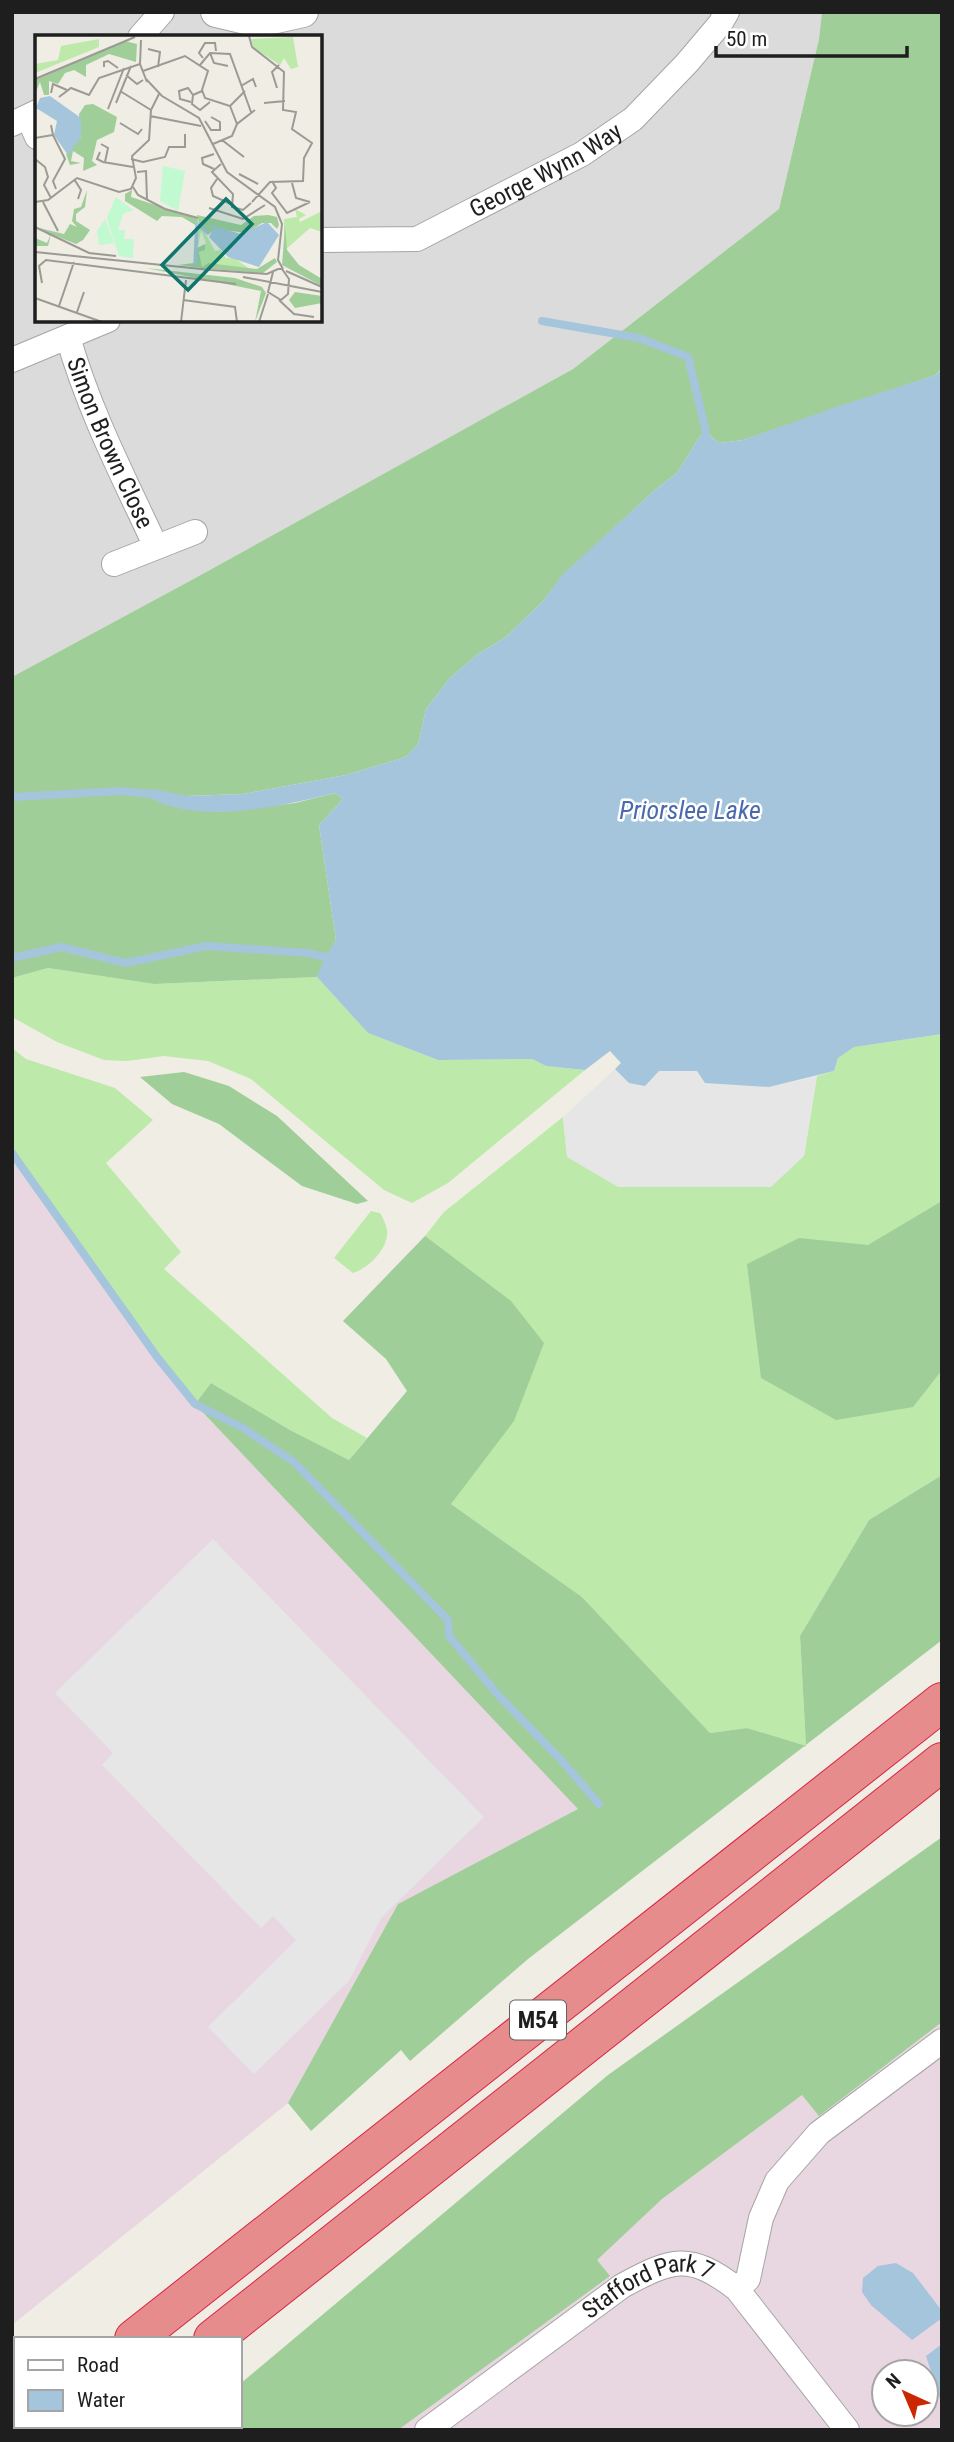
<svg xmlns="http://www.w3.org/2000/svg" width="954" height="2442" font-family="'Roboto Condensed',sans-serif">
	<rect width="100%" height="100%" fill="#efede4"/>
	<path fill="#dcdbdb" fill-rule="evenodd" d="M12 12H822L819 39 779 209 573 369 199 576 12 677ZM37 37H320V320H37Z"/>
	<g fill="#e8d6e1" fill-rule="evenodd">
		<path d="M12 1149 195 1404 579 1809 398 1904 288 2103 12 2325Z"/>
		<path d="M942 2022V2430H398L609 2276 596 2260 662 2199 802 2095 819 2115ZM884 2372H926V2414H884Z"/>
	</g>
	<g fill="#bde9aa">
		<path d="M48 968 154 984 317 977 368 1033 438 1060 532 1059 546 1066 585 1070 448 1183 412 1203 384 1190 251 1079 208 1061 164 1056 127 1061 104 1060 57 1042 12 1017V978Z"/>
		<path d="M942 1034V1475L869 1520 800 1636 806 1747 747 1728 710 1733 582 1597 451 1504 467 1481 425 1236 444 1212 563 1117 567 1157 804 1156 817 1076 834 1071 838 1058 853 1047Z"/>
		<path d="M12 1048 26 1059 115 1088 153 1120 106 1163 181 1252 164 1269 332 1418 367 1438 349 1460 290 1430 211 1383 195 1404 157 1357 12 1153Z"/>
		<path d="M371 1211 380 1213C383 1218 386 1224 387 1230 389 1248 369 1268 353 1273L334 1258Z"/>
	</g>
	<g fill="#9fce99">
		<path d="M822 12H942V368L936 375 743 440 719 443 706 432 700 436 677 473 656 489 563 575 543 601 506 637 478 654 450 678 426 709 418 744 406 757 346 775 243 794 186 796 218 812 295 803 335 793 343 799 319 825 336 940 317 977 154 984 48 968 12 978V677L199 576 573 369 779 209 819 39Z"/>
		<path d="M184 1072 229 1086 277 1116 368 1201 357 1204 302 1186 219 1124 172 1104 140 1077Z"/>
		<path d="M942 1201V1370L913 1407 836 1420 761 1378 747 1264 799 1238 868 1245Z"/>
		<path d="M425 1236 511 1301 544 1343 514 1421 451 1504 582 1597 710 1733 747 1728 806 1746 800 1636 869 1520 942 1475V1640L528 1959 410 2061 401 2050 311 2131 288 2103 398 1904 578 1809 195 1404 211 1383 290 1430 349 1460 407 1391 386 1359 343 1321Z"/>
		<path d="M942 1837V2022L819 2116 802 2095 662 2199 597 2260 610 2276 398 2430H185L189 2426H240V2384L608 2075Z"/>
	</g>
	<g fill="#e6e6e6">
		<path d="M615 1069 629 1083 659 1071H697L769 1087 817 1076 804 1156 771 1187H618L567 1157 563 1117Z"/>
		<path d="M213 1539 484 1817 381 1918 349 1981 254 2074 208 2027 296 1940 273 1916 261 1928 102 1765 113 1753 55 1693Z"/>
	</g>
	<g fill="#a4c5dc">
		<path d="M942 369V1034L854 1047 838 1058 834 1071 769 1087 705 1083 697 1071H659L645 1086 629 1083 615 1069 621 1063 610 1051 585 1070 546 1066 532 1059 438 1060 368 1033 317 977 325 957 336 940 319 825 343 799 335 793C281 806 203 825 152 799L153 789 187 796 243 794 346 775 406 757 418 744 426 709 450 678 478 654 506 637 543 601 562 575 656 489 677 473 700 436 706 432 719 443 743 440 836 407 936 375Z"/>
		<path d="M896 2263 913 2273 942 2311V2318L912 2340 871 2305 862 2292 863 2278 878 2266Z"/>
		<path d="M942 2344V2405L926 2356Z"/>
	</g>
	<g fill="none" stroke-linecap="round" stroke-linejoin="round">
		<g stroke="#a4c5dc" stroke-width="8">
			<path d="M542 321 639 338 688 357 706 432"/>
			<path d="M12 797 120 791 153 794"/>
			<path d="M12 958 61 947 126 963 206 946 308 953 325 957"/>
			<path d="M12 1153 157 1357 195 1404 243 1428 294 1462 448 1620 449 1636 498 1695 562 1761 599 1804"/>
		</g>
		<defs>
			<g id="minor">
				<path d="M140 37 162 12"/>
				<path d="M28 117 37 137"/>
				<path d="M12 124 37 112"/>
				<path id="s1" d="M320 240 417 239 582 154 633 119 687 63 720 24 727 12"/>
				<path id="s2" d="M68 337C89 411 124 478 156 547"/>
				<path d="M12 360 108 320"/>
				<path d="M114 564 195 532"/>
				<path d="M737 2289 748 2279 761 2218 777 2181 819 2133 942 2041"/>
				<path id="s3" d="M427 2430 622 2286C672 2259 689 2252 737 2289L847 2430"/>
			</g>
			<path id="tertiary" d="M216 12 258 22 303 12"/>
			<g id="motorway">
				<path d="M134 2339 942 1702"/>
				<path d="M213 2339 942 1762"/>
				<path d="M19 2430 23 2426"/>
				<path d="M98 2430 102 2426"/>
			</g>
		</defs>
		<use href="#minor" stroke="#a5a5a5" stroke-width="26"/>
		<use href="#tertiary" stroke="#a5a5a5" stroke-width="32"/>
		<use href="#motorway" stroke="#d92541" stroke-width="40"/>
		<use href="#minor" stroke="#fff" stroke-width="24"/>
		<use href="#tertiary" stroke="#fff" stroke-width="30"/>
		<use href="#motorway" stroke="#e68c8c" stroke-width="38"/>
	</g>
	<g text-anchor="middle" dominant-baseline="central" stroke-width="5" stroke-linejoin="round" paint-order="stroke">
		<rect fill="#fff" stroke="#626262" stroke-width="2" x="510" y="2000.5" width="56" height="39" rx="5"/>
		<g font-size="23" font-weight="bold" fill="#1e1e1e">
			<text x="538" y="2020">M54</text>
		</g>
		<g font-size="24" fill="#1e1e1e" stroke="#fff">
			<text stroke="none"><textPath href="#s1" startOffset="243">George Wynn Way</textPath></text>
			<text stroke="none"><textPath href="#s2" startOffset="114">Simon Brown Close</textPath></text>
			<text stroke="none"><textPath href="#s3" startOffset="268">Stafford Park 7</textPath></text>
		</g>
		<g font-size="26" font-style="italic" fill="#4b6aad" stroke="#fff">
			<text x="690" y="810">Priorslee Lake</text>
		</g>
	</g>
	<g transform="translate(35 35)">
		<rect width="287" height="287" fill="#efede4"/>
		<path d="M258 2 263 32 256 34 249 23 245 30 219 13 216 4ZM64 4V12L0 38V29L23 25 26 11ZM260 174 271 180 264 184 265 187 287 176V197L275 193 249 216V184L262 182ZM163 184 180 216 186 215 191 223H199L215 234 175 228 167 233 164 217 171 208 166 196 163 213 159 207Z" fill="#bde9aa"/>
		<path d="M90 6 102 9 101 27 74 19 51 30V42L39 35 30 38 23 49 14 46V60H9L5 47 0 59V45ZM58 69 82 82 79 97 62 105 57 126 62 130 48 136 49 123 38 116 36 126 46 128 35 130 31 119 46 102 44 79 50 70ZM52 155 50 172 41 179V186L55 195 48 205 41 209 16 199 13 211H0V203L12 208 15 201 4 193 29 199 35 189 42 192 37 186 39 174 46 172ZM97 155 96 162 163 184 162 191 147 182 127 181 122 186 90 166V159ZM162 180 206 190 219 181 233 180 242 182 244 190 242 194 236 188H227L212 198 180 194 174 199 165 191ZM250 191 252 215 264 230 287 244V251L247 230ZM160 207 162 213 170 209V215L164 217 167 232 174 228 222 234 240 223 242 227 228 238 176 234 143 230 159 228ZM111 233 200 243 227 252 231 258 220 287 226 256ZM260 257 287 261V268L260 273 254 265Z" fill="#9fce99"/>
		<path d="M128 131 150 136 143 176 125 166ZM81 162 98 175 88 179 83 195H90L89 204H99L98 223 84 221 74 191 72 182ZM70 184 79 208 64 210 62 196Z" fill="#c1f9d0"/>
		<path d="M15 61 46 83V102L33 120 19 100 22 86 1 73 5 63ZM232 187 244 200 224 232 193 222 174 202 178 194 174 190 206 199Z" fill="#a4c5dc"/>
		<path fill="none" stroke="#a4c5dc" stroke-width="3.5" d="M160 229 162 189 174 199"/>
		<path fill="none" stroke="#9b9a95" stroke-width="2" d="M0 0H26M149 0H287M214 1 217 12 249 37 248 75 261 77 257 94 277 108 269 123 268 146 235 147 217 167M106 5 105 29 112 47M113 14 125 17 123 32M175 18 179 28 193 31M168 23 164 18 170 8H180L181 16M165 30 175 18 195 19 216 77M69 32V27L73 26 83 33M108 36 150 21 173 36 167 55 170 63 195 71 202 89M91 40 102 49 108 45M0 44 100 2M111 44 127 61 164 83 192 137 240 172 247 189 243 225 248 234M206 51 218 44 221 52M242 53 237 37 244 30M85 56 116 75M167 56 158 60 157 69 165 75 175 67M16 58 18 49 32 55M24 62 36 53 54 60 64 43 105 29M156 67 145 64 144 56 153 53 158 60M81 68 96 31M229 68 250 66M195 71 210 56M73 74 89 33M115 81 166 91M170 86 176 95H185V87L176 82M85 88 103 99 107 94M18 100 30 124 18 146 21 154M0 103 18 100 16 90M187 105 209 122M66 109 73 113 70 127M178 109 197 101 202 89 220 75M65 117 62 124 68 127 98 132M0 124 10 132 13 142 9 150 16 163M96 124 108 127 130 122 134 112H150V99M186 129 177 137 198 159 197 172 208 175 216 168M179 134 168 129 167 123 179 119M102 137 111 136 112 164M204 139 223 149M39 144 46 155 43 164M182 144 176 153 178 161 196 169M237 146 241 153 237 158 252 178 275 167M257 148 261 163 275 167M98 152 103 160 130 174 163 183M0 167 13 165 42 143 84 157 96 154 101 143 97 121 114 105 116 75 124 59M8 167 23 196M174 173 208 184 230 170M0 192 54 218 81 221M0 217 176 235 232 239 243 234H247L254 244 253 259 246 265 233 257 238 237M251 236 287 252M208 242 287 257M7 248 4 231 11 225 201 249M0 263 67 287M148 265 200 272 202 287M244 265 259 279 279 282M24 271 39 227M42 277 49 257M146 287 151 245M224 287 233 259"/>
		<path fill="#0f766e" fill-opacity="0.15" stroke="#0f766e" stroke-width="3.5" d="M191 164 217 189 153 255 127 230Z"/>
		<rect width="287" height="287" fill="none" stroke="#1e1e1e" stroke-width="3.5"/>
	</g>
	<rect width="954" height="2442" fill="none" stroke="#1e1e1e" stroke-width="28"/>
	<rect x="14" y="2337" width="228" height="91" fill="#ffffff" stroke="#a5a5a5" stroke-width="2"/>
	<rect x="28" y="2360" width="35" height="10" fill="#ffffff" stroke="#a5a5a5" stroke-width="2"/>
	<text x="77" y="2372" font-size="21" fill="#1e1e1e">Road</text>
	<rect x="28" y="2390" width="35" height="21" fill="#a4c5dc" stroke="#a5a5a5" stroke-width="2"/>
	<text x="77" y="2407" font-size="21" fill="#1e1e1e">Water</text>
	<g transform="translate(905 2393) rotate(316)"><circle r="33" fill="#ffffff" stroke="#a5a5a5" stroke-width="2"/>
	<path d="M0-5L12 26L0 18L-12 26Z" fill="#ca2702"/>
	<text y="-10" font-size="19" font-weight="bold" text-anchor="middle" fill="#1e1e1e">N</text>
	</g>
	<path d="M716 46v10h191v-10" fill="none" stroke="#1e1e1e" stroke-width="3.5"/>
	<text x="726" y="46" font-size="21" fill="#1e1e1e" stroke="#ffffff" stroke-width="5" paint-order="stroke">50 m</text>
</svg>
